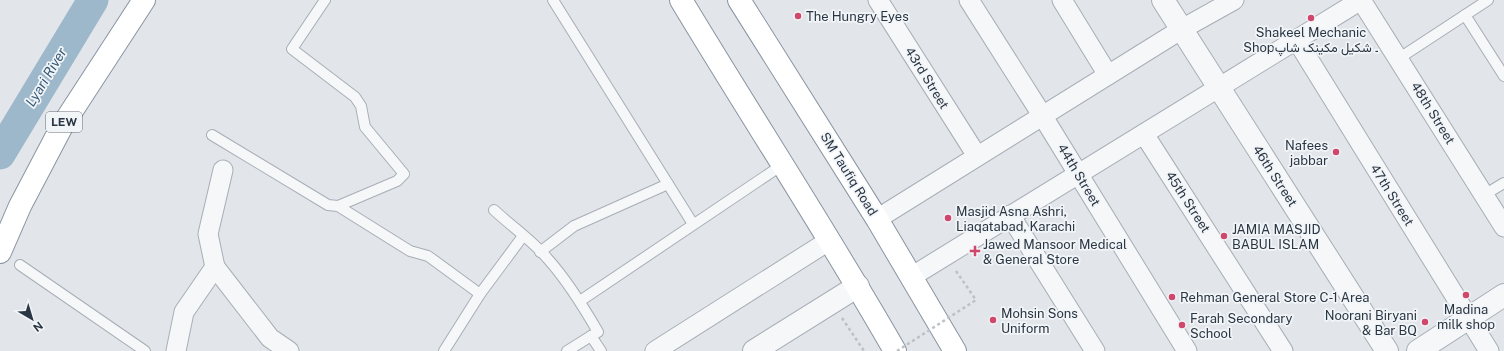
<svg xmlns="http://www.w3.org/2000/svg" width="1504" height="351" font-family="'Public Sans',Vazirmatn,sans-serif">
	<rect width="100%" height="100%" fill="#e2e6eb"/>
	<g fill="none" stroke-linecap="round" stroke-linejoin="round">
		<path stroke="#9db8cb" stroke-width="31" d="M0 154 93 0"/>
		<defs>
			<g id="service">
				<path d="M325 0 292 49 355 97 361 106 365 127 404 174 397 181 338 206"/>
				<path d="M553 0 693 224"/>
				<path d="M1465 15 1504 76"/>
				<path d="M1398 59 1488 0"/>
				<path d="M212 135 328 205 338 206 410 251 428 256 480 294"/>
				<path d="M1484 195 1504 183"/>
				<path d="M494 210C511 226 532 240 547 258 567 280 583 306 598 332L591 336"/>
				<path d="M540 252 574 226 668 184"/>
				<path d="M20 265 145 351"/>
				<path d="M580 301 782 165"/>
				<path d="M444 351 480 294 523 236"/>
				<path d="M567 351 591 336 601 351"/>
			</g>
			<g id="minor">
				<path d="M878 0 977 156"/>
				<path d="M969 0 1042 115 1187 351"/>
				<path d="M1062 0 1108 75"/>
				<path d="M1361 0 1504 227"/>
				<path d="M1296 39 1489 351"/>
				<path d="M1144 134 1283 351"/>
				<path d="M1010 215 1095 351"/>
				<path d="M877 219 1182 29 1234 0"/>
				<path d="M215 267 270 338 289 351"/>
				<path d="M911 277 1361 0"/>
				<path d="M176 351 184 312 215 267 208 234 223 170"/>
				<path d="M655 351 830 240"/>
			</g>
			<g id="tertiary">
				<path d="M1163 0 1387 351"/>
				<path d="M754 351 858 286"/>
				<path d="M1418 351 1504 295"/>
			</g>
			<g id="trunk">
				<path d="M681 0C752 118 827 232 895 351"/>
				<path d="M739 0 877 219 955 351"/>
			</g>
			<path id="motorway" d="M0 252 20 206 62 126 144 0"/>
		</defs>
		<use href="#service" stroke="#a7aeb5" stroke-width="12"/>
		<use href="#minor" stroke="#a7aeb5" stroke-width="21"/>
		<use href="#tertiary" stroke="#a7aeb5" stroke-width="24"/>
		<use href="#trunk" stroke="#8995a1" stroke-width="24"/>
		<use href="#motorway" stroke="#8995a1" stroke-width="24"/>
		<g stroke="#bcc1c6" stroke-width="2.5" stroke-dasharray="3 3" stroke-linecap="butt">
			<path d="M956 271 976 300"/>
			<path d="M842 318 864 351"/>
		</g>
		<use href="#service" stroke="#f5f7f9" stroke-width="10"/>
		<use href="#minor" stroke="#f5f7f9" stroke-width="19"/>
		<use href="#tertiary" stroke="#f5f7f9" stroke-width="22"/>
		<use href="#trunk" stroke="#fff" stroke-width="22"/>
		<use href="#motorway" stroke="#fff" stroke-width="22"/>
		<path stroke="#bcc1c6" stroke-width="2.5" stroke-dasharray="3 3" stroke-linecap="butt" d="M897 351 976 300"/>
	</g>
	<g fill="#cf476a" stroke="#f2f5f8" stroke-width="1.5">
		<circle cx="798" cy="16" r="4"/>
		<circle cx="1311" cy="18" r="4"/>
		<circle cx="1336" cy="152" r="4"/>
		<circle cx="948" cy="218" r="4"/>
		<circle cx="1224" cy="236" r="4"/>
		<path d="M973 245h4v4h4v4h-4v4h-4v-4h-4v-4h4z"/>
		<circle cx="1466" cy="295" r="4"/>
		<circle cx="1172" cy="297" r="4"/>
		<circle cx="993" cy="320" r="4"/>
		<circle cx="1425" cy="322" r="4"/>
		<circle cx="1182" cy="325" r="4"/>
	</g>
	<g text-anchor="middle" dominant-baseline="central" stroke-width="3.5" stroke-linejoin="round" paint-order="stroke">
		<rect fill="#f2f5f8" stroke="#666f79" stroke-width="1" x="46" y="112" width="36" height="20" rx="3"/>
		<g font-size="12" font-weight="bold" fill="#2a3643">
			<text x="64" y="122">LEW</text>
		</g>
		<g font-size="13" fill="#2a3643" stroke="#f2f5f8" text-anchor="start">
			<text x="806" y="16">The Hungry Eyes</text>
			<text x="1311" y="32" text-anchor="middle">Shakeel Mechanic<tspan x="1311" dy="15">Shop۔ شکیل مکینک شاپ</tspan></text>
			<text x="1328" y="145" text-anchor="end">Nafees<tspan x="1328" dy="15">jabbar</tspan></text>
			<text x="956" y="211">Masjid Asna Ashri,<tspan x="956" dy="15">Liaqatabad, Karachi</tspan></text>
			<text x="1232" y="229">JAMIA MASJID<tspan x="1232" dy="15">BABUL ISLAM</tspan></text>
			<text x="983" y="244">Jawed Mansoor Medical<tspan x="983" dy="15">&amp; General Store</tspan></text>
			<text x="1180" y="297">Rehman General Store C-1 Area</text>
			<text x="1466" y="309" text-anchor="middle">Madina<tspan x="1466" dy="15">milk shop</tspan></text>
			<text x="1001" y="313">Mohsin Sons<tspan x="1001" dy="15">Uniform</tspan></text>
			<text x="1417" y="315" text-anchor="end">Noorani Biryani<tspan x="1417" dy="15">&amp; Bar BQ</tspan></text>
			<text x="1190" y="318">Farah Secondary<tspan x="1190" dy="15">School</tspan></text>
		</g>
		<g font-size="13" fill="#2a3643" stroke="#f2f5f8">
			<text transform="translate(927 78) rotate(58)">43rd Street</text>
			<text transform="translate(1433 113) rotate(58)">48th Street</text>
			<text transform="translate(849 174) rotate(58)">SM Taufiq Road</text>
			<text transform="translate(1079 175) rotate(59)">44th Street</text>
			<text transform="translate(1275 176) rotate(57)">46th Street</text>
			<text transform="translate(1392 195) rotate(58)">47th Street</text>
			<text transform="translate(1188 202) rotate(57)">45th Street</text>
		</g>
		<g font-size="14" font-style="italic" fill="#335977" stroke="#f2f5f8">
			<text transform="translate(46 77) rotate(-59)">Lyari River</text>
		</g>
	</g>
	<g transform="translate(32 319) rotate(142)" stroke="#f2f5f8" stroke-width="3" paint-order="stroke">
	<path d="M0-3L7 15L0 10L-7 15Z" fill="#2a3643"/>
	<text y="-6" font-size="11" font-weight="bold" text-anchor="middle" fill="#2a3643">N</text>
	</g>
</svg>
